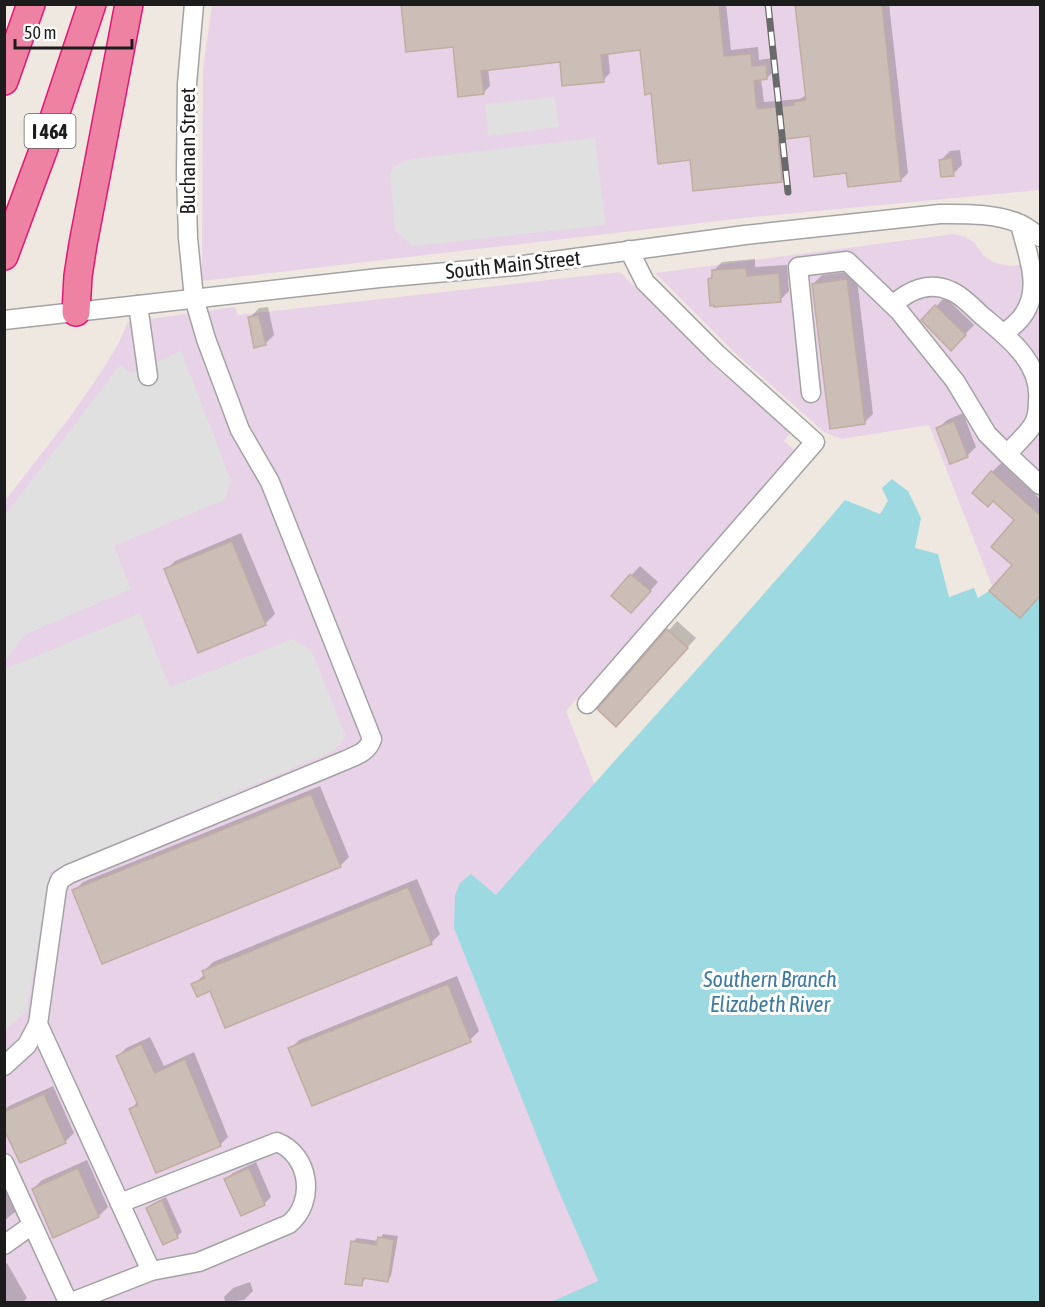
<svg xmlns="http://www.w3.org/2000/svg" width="1045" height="1307" font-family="'Asap Condensed',sans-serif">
	<rect width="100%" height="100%" fill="#efe8e1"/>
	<g fill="#e8d2e7">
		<path d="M212 5H1040V190L744 218 202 281 203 69Z"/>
		<path d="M954 234 965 237 975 243 983 255 995 263 1011 266 1027 264 1040 254V638L989 591 992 586 929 425 842 439 824 432 734 352 655 273Z"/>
		<path d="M620 272 719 371 792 432 784 441 797 452 566 711 667 968 741 1302H5L4 502 70 417 102 371 118 344 128 322 235 307 238 315Z"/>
	</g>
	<g fill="#e0e0e0">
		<path d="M555 97 559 127 488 136 485 104Z"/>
		<path d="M595 138 606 225 413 246 395 231 390 174 393 167 410 159Z"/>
		<path d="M181 351 231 480 226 499 114 546 131 589 26 634 5 661V515L120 365 131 373Z"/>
		<path d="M140 613 170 687 293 639 311 650 346 736 335 750 50 871 26 1012 5 1030V669Z"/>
	</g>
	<path fill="#9dd9e0" d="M892 479 908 491 921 518 915 548 938 554 949 597 974 588 978 598 989 591 1020 618 1040 595V1302H551L598 1281 557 1187 454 928 455 895 460 883 471 874 496 895C611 762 732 634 845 500L880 514 888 501 882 488Z"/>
	<g fill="#0003">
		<path d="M403 4H726L731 50 758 47 759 60 772 58 774 71 767 78 761 79 764 102 799 99 807 95 797 4H889L908 173 901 180 847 172 811 135 785 138 789 173 782 180 691 159 652 91 641 49 608 52 610 73 603 80 561 61 488 68 490 86 483 93 454 45Z"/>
		<path d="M960 150 962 165 953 174 941 160 950 151Z"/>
		<path d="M755 259V267L787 265 789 291 780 300 709 279 713 275V271L722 262Z"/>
		<path d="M856 271 873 414 864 423 813 284 822 275Z"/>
		<path d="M945 297 974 325 951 349 923 320Z"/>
		<path d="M268 307 274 335 265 344 250 318 259 308Z"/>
		<path d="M963 413 976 447 967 456 937 429 947 420Z"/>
		<path d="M1001 463 1040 499V594L1014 565 1016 520 992 472Z"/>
		<path d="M241 533 275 614 266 623 199 651 166 570 175 561Z"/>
		<path d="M640 566 658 582 640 602 613 595Z"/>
		<path d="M677 621 696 638 625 716 599 709Z"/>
		<path d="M320 786 349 857 340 866 74 891 83 882Z"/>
		<path d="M417 879 440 934 431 943 211 989 193 985 205 974 204 971 213 962Z"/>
		<path d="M457 976 479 1031 470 1040 290 1049 299 1040Z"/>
		<path d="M150 1037 164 1066 194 1052 228 1137 220 1145 131 1109 138 1101 117 1057 126 1048Z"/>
		<path d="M53 1086 74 1133 65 1142 4 1125V1110L9 1106Z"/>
		<path d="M87 1160 108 1207 99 1216 33 1189 42 1180Z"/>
		<path d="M256 1162 271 1197 264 1204 226 1179 233 1173Z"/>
		<path d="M4 1184 21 1207 4 1221Z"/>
		<path d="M166 1197 182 1232 177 1236 164 1243 148 1208 152 1204Z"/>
		<path d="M383 1234 398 1236 391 1276 387 1281 366 1277 361 1285 353 1242 357 1238 379 1241Z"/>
		<path d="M7 1263 27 1298 23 1302H4V1264Z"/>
		<path d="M250 1282 253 1291 244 1300 225 1302 224 1297 233 1288Z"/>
	</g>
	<g fill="#cbbeb7" stroke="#c1aca2" stroke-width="1.5">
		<path d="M401 4H719L724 56 751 54 752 66 766 65 767 79 754 81 757 109 794 105V102L806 100 795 4H882L901 181 848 187 846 173 814 177 810 136 778 140 782 182 693 191 690 160 658 164 651 93 645 95 640 50 601 55 604 82 562 86 560 62 481 71 484 94 458 97 453 47 406 52Z"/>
		<path d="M952 158 954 176 941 177 939 160Z"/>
		<path d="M746 268 747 276 779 273 781 302 714 307V305L710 306 708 279 712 278V270Z"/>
		<path d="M847 279 865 424 830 429 812 284Z"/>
		<path d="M935 305 966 335 951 351 921 320Z"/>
		<path d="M259 315 266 345 254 348 248 317Z"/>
		<path d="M954 421 968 457 950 464 936 428Z"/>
		<path d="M991 471 1041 516V595L1020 618 989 591 1012 565 991 547 1014 520 993 501 988 507 972 493Z"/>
		<path d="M232 541 266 625 198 653 164 569Z"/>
		<path d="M630 574 651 591 631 613 611 596Z"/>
		<path d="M667 629 688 648 616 727 597 709Z"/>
		<path d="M311 794 341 867 102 964 72 890Z"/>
		<path d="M408 887 432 944 225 1028 210 991 197 997 191 984 205 978 202 971Z"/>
		<path d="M448 984 471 1042 312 1106 288 1048Z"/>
		<path d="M141 1044 155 1073 185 1059 221 1146 156 1173 129 1109 138 1105 116 1056Z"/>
		<path d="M44 1094 66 1143 20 1163 4 1129V1112Z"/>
		<path d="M78 1168 99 1217 53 1238 32 1189Z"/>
		<path d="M249 1168 265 1205 241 1216 224 1179Z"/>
		<path d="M162 1200 178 1238 163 1245 146 1208Z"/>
		<path d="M378 1237 394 1240 388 1282 363 1278 362 1286 345 1284 351 1241 376 1245Z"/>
	</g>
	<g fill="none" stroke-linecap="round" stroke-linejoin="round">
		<defs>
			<g id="minor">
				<path d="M138 305 148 376"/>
				<path d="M4 320 379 278 516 266 745 235 940 214C965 214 996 213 1020 224 1027 227 1034 233 1040 237"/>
				<path d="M1004 334C1009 329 1016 324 1021 318 1044 289 1027 255 1020 224"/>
				<path d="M811 393 798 267 847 261 899 311 955 381 987 434 1007 454C1015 445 1028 434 1034 423 1037 417 1038 408 1038 401 1042 362 1006 336 980 314 972 306 961 295 951 291 929 281 909 290 893 305"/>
				<path d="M1007 454 1040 485"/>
				<path d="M587 704 815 442 717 354 645 282 629 250"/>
				<path d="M4 1066 27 1045 38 1024"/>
				<path d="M4 1163 68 1302"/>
				<path d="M4 1245 32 1225"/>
				<path d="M151 1271 38 1024 57 888 60 880 69 874 346 760C357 755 368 752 372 739L270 482 240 430 206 339 194 298 188 238 186 174 187 84 194 4"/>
				<path d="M72 1302 151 1271 199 1262 289 1224C316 1202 310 1155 277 1142L120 1203"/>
			</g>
			<g id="highway">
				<path d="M4 81 31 4"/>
				<path d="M4 256 44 148 92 4"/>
				<path d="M76 312 78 276 83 244 129 4"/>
			</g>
		</defs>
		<use href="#minor" stroke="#a3a3a3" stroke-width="21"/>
		<use href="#highway" stroke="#e51675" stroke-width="30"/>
		<use href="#minor" stroke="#fff" stroke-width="18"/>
		<use href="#highway" stroke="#ed82a2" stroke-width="27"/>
		<defs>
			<path id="rail" d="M768 4 788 192"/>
		</defs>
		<use href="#rail" stroke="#6a6a6a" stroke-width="7"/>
		<use href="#rail" stroke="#fff" stroke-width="4.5" stroke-dasharray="14" stroke-linecap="butt"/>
	</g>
	<g text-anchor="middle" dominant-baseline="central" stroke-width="6" stroke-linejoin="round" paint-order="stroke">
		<rect fill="#fff" stroke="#606060" stroke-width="1.5" x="24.5" y="114" width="51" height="34" rx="4.5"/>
		<g font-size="20" font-weight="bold" fill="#1c1c1c">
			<text x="50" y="131">I 464</text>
		</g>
		<g font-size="21" fill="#1c1c1c" stroke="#fff">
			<text transform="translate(187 151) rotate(-90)">Buchanan Street</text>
			<text transform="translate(513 264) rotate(-6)">South Main Street</text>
		</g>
		<g font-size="22" font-style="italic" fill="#3d7ba3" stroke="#fff">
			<text x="770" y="979">Southern Branch<tspan x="770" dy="25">Elizabeth River</tspan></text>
		</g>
	</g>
	<rect width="1045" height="1307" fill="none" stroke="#1c1c1c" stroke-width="12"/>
	<path d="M15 39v9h117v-9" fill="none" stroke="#1c1c1c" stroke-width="3"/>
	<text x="24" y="39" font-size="18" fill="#1c1c1c" stroke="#ffffff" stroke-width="4.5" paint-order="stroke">50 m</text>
</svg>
